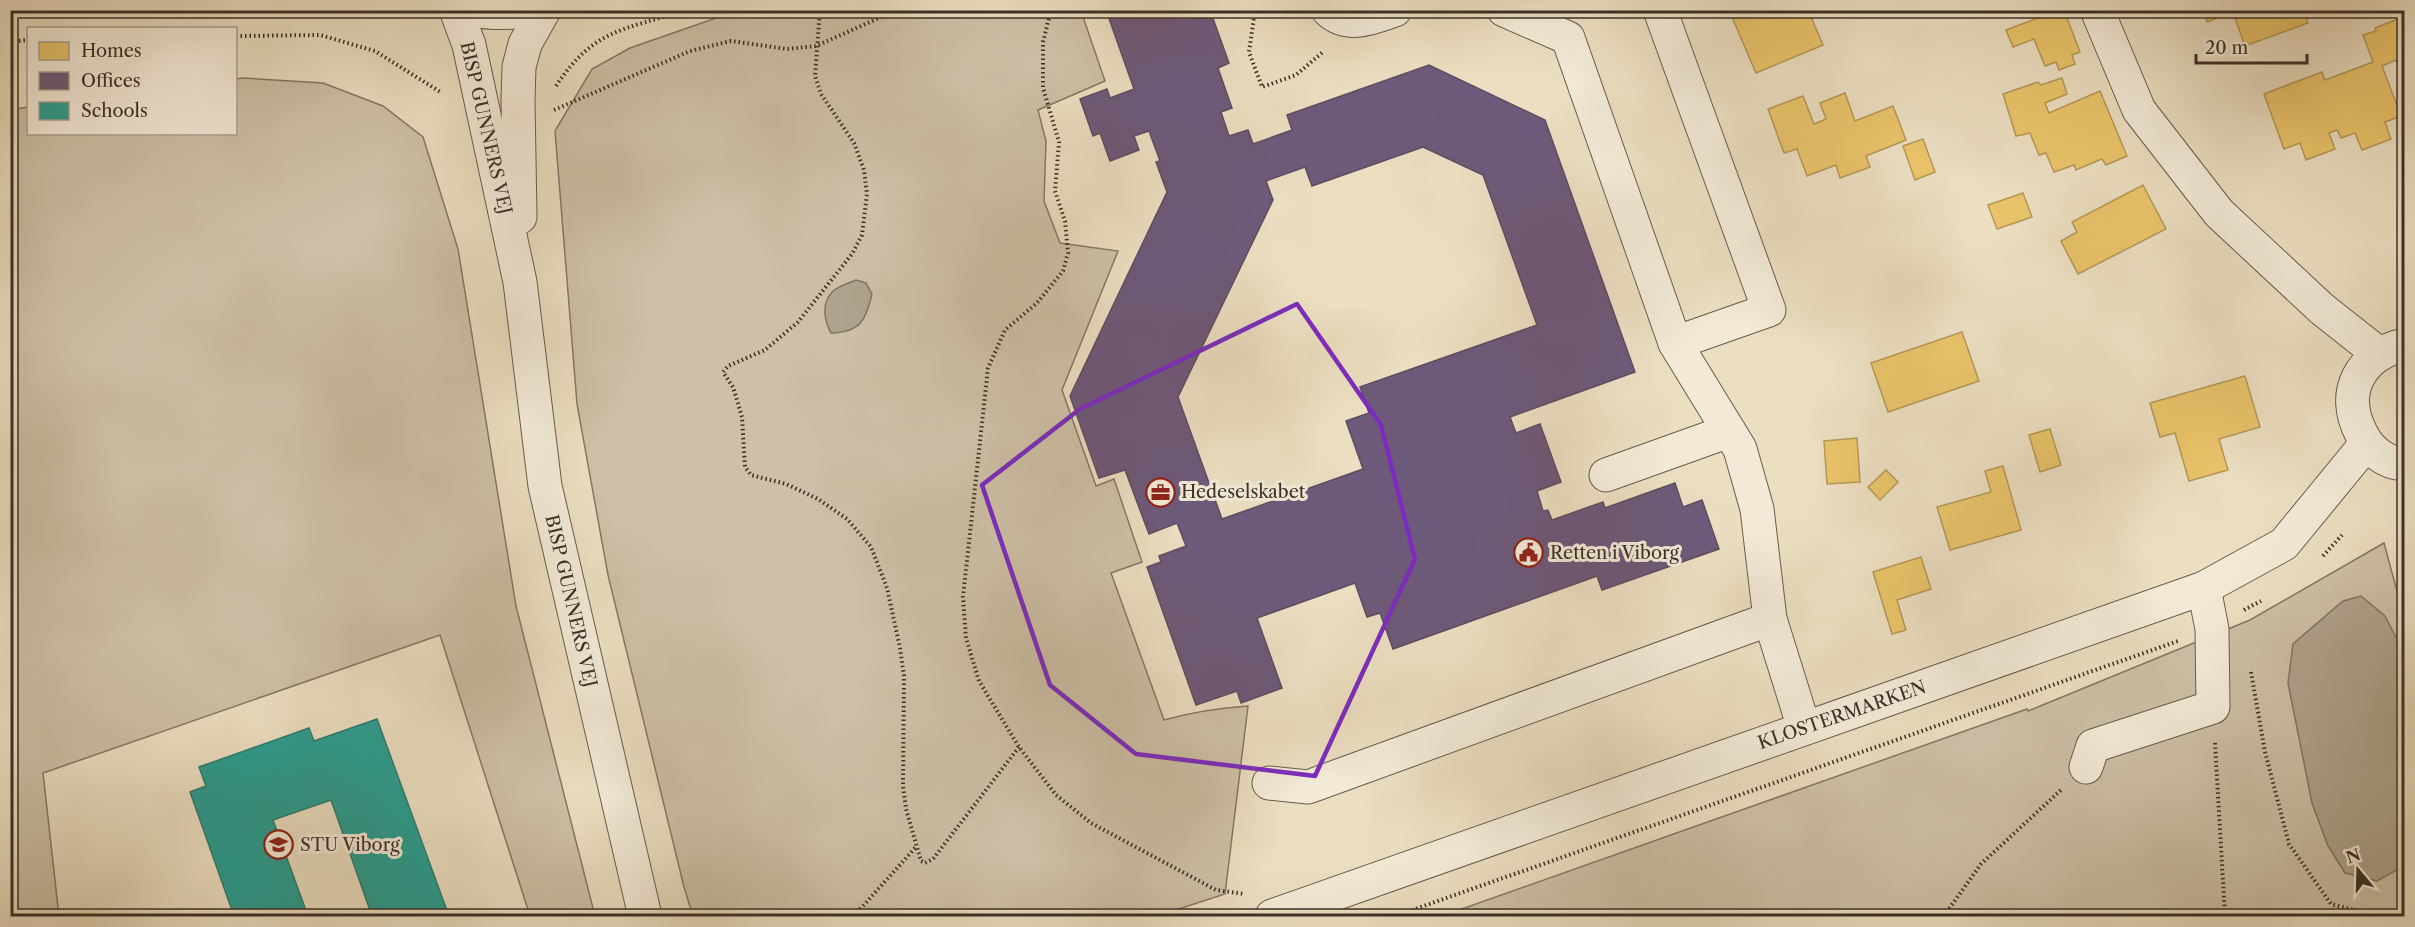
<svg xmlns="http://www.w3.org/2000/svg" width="2415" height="927" font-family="'Libre Caslon Text',serif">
	<rect width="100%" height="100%" fill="#ebdec1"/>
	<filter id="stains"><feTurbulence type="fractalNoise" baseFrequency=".00333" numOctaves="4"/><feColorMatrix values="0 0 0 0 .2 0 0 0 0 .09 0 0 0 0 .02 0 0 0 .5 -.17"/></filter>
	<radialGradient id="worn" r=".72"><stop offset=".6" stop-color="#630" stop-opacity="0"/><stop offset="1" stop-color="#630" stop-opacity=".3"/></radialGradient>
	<g fill="#cdc0a7" stroke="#847868" stroke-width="1.5">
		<path d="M736 11H1081L1105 81 1038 110 1046 141 1044 201 1060 243 1118 251 1062 390 1096 486 1114 479 1142 562 1111 573 1164 720C1193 712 1217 708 1248 706L1225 894 1157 916H693L684 887 608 575 577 404 555 131 592 69 630 48Z"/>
		<path d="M242 78 323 83 383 106 423 137 458 249 516 606 595 916H530L440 635 43 773 59 916H11V110L28 107V134H236V79Z"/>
		<path d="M2384 543 2404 617V916H1442L2027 709 2028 711 2250 620Z"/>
	</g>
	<g fill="#afa38d" stroke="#807565" stroke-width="1.5">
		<path d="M856 280 866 283 872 294C865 321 861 332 831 333 824 320 821 303 833 291 839 286 849 283 856 280Z"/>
		<path d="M2361 596 2385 616 2404 653V866L2377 881 2345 873 2328 846 2312 803 2288 683 2293 644 2343 601Z"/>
	</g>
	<g fill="#e9c46a" stroke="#b49856" stroke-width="1.5">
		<path d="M1729 10H1808L1823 45 1756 73Z"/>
		<path d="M2059 10H2064L2080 52 2072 55 2075 64 2059 70 2056 62 2045 66 2034 39 2013 47 2006 30Z"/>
		<path d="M2203 10H2303L2308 23 2245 46 2233 12 2207 22Z"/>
		<path d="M2400 18 2404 31V77L2402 78 2396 60 2382 66 2401 116 2385 122 2391 139 2362 150 2355 133 2341 138 2337 130 2329 133 2335 149 2306 160 2300 143 2284 149 2264 94 2322 72 2325 80 2373 62 2363 35 2376 31 2375 28Z"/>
		<path d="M2062 78 2067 94 2045 103 2049 113 2100 91 2127 156 2106 165 2102 159 2076 170 2074 165 2054 172 2046 153 2039 155 2030 133 2016 136 2003 94 2038 82 2041 85Z"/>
		<path d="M1845 93 1855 121 1893 106 1906 140 1866 156 1870 167 1840 178 1836 165 1807 176 1797 149 1784 153 1768 109 1803 96 1814 124 1826 119 1820 103Z"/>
		<path d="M1923 139 1935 172 1915 180 1903 146Z"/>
		<path d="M2143 185 2166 229 2078 274 2061 241 2077 232 2072 222Z"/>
		<path d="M2023 193 2032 217 1997 229 1988 205Z"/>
		<path d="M1962 332 1979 381 1888 412 1871 363Z"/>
		<path d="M2245 376 2260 427 2219 439 2228 470 2189 481 2175 433 2160 437 2150 403Z"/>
		<path d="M2050 429 2061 465 2040 472 2029 435Z"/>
		<path d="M1857 438 1860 482 1827 484 1824 441Z"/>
		<path d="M2003 466 2021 530 1950 550 1937 507 1991 492 1985 471Z"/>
		<path d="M1886 470 1898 482 1880 500 1868 487Z"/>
		<path d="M1921 557 1931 589 1897 600 1906 630 1892 634 1873 572Z"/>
	</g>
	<path fill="#6d597a" stroke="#5e4d61" stroke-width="1.5" fill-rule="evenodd" d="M1106 10H1210L1229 63 1218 68 1232 108 1221 112 1229 136 1248 130 1253 144 1292 130 1287 115 1429 65 1545 120 1635 372 1510 417 1516 433 1540 424 1561 482 1537 491 1543 511 1548 510 1552 520 1603 502 1605 508 1675 483 1683 507 1702 500 1719 549 1602 590 1597 576 1393 649 1380 613 1367 617 1355 583 1257 618 1282 688 1241 703 1237 691 1196 705 1147 567 1161 562 1159 556 1186 546 1177 523 1149 534 1125 470 1099 478 1070 396 1167 192 1156 162 1160 161 1149 131 1134 136 1139 150 1110 161 1100 133 1093 136 1080 99 1107 89 1110 98 1134 89ZM1423 147 1483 175 1537 325 1360 387 1369 413 1346 421 1363 469 1222 519 1178 397 1273 200 1266 181 1305 167 1312 186Z"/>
	<path fill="#2a9d8f" stroke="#2f7c70" stroke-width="1.5" d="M377 719 449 916H372L331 800 273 820 308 916H234L190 792 206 786 199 767 309 728 314 741Z"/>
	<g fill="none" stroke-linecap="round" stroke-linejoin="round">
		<defs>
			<g id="minor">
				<path d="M456 10 469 45 520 282 545 486 645 916"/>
				<path d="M472 10C493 14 514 13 536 10"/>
				<path d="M1328 10C1348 29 1372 18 1395 10"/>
				<path d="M1504 10 1568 38 1675 343 1740 449 1757 509 1770 619 1804 728"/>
				<path d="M1660 10 1769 310 1675 343"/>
				<path d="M2097 10 2139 110 2219 213 2322 309 2379 354"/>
				<path d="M520 217 518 100 519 67 525 44 544 10"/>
				<path d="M2404 345C2360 355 2340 392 2361 433 2369 450 2385 463 2404 464"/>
				<path d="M1606 475 1729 431"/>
				<path d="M2086 767 2093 746 2213 707 2212 629 2204 588"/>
				<path d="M1269 783 1308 787 1770 619"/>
				<path d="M1272 916 2204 588 2284 544 2366 444"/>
			</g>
		</defs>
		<use href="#minor" stroke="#665c4e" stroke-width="35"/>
		<g stroke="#3a3028" stroke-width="4" stroke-dasharray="1.5 3" stroke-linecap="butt">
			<path d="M820 10 815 76 821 94 854 143 864 170 867 194 862 235 852 254 798 322 765 350 728 366 723 372 733 387 742 417 745 467 751 475 786 484 818 499 847 519 871 547 887 588 900 648 904 676 903 786 906 809 921 861 925 863 933 859 1019 747"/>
			<path d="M1051 10 1043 42V88L1059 142 1055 191 1065 221 1068 253 1063 271 1037 303 1005 330 988 368 963 597 966 638 979 681 1019 747 1056 795 1091 823 1216 890 1245 894"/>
			<path d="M1255 10 1249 52 1262 87 1296 75 1324 51"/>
			<path d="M236 36 320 35 375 51 442 93"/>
			<path d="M10 42 28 40"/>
			<path d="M556 86C594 28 625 30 686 10"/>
			<path d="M554 110 690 51 731 41 787 49 816 46 897 10"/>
			<path d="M2323 556 2342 535"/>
			<path d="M2244 610 2261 601"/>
			<path d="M2251 672 2265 752 2289 844 2331 904 2379 916"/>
			<path d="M2215 743 2225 916"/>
			<path d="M854 916 916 847"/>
			<path d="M1395 916 2178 641"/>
			<path d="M1944 916 1981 864 2061 790"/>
			<path d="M2392 916 2404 912"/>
		</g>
		<use href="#minor" stroke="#f2ead7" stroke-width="33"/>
	</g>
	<path fill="none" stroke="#7b2cbf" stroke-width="4.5" stroke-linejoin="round" d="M1297 304 1381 425 1415 559 1315 776 1136 754 1050 685 982 485 1080 409Z"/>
	<defs>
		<symbol id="office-ring" viewBox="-11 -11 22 22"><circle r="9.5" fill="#f2ead7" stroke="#8f2418" stroke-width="1.5"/><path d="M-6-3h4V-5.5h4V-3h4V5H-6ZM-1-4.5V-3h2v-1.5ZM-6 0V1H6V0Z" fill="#8f2418"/></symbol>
		<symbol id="civic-ring" viewBox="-11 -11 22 22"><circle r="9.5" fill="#f2ead7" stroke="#8f2418" stroke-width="1.5"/><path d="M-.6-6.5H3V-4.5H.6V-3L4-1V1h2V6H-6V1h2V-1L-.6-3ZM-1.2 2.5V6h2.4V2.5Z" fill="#8f2418"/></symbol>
		<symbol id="school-ring" viewBox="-11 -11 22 22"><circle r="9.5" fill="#f2ead7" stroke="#8f2418" stroke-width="1.5"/><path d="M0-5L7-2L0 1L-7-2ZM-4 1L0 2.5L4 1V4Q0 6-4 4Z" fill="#8f2418"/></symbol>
	</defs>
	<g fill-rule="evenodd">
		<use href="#office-ring" x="1144" y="476" width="33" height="33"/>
		<use href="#civic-ring" x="1512" y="536" width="33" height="33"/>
		<use href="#school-ring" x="262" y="828" width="33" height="33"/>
	</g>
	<g text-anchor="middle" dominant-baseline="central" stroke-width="6" stroke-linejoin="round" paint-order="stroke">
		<g font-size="18" fill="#3a3028" stroke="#f2ead7">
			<text transform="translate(486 128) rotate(77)">BISP GUNNERS VEJ</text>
			<text transform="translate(571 601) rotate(77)">BISP GUNNERS VEJ</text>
			<text transform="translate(1842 715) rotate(-19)">KLOSTERMARKEN</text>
		</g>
		<g font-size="18" fill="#3a3028" stroke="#f2ead7" text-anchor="start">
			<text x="1181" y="492">Hedeselskabet</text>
			<text x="1550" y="553">Retten i Viborg</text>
			<text x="300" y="845">STU Viborg</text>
		</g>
	</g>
	<rect width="2415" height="927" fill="none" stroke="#ebdec1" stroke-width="36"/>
	<rect x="12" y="12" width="2391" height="903" fill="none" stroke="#3a3028" stroke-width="3"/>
	<rect x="18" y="18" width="2379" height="891" fill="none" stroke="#3a3028" stroke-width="1.5"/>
	<rect x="27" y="27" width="210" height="108" fill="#f2ead7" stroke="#a8a091" stroke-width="1.5"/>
	<rect x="39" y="42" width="30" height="18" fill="#e9c46a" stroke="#a8a091" stroke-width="1.5"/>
	<text x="81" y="57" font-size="18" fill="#3a3028">Homes</text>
	<rect x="39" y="72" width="30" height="18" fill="#6d597a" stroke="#a8a091" stroke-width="1.5"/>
	<text x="81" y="87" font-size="18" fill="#3a3028">Offices</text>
	<rect x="39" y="102" width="30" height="18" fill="#2a9d8f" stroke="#a8a091" stroke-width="1.5"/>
	<text x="81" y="117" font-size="18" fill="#3a3028">Schools</text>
	<g transform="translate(2358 870) rotate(341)" stroke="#f2ead7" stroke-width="4.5" paint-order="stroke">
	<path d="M0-4.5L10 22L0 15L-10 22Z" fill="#3a3028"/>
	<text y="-9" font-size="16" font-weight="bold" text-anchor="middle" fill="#3a3028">N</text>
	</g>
	<path d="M2196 54v9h111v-9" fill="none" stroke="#3a3028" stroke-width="3"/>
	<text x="2205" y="54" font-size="18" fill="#3a3028" stroke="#f2ead7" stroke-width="4.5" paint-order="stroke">20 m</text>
	<rect width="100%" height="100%" filter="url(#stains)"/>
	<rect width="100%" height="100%" fill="url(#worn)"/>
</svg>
